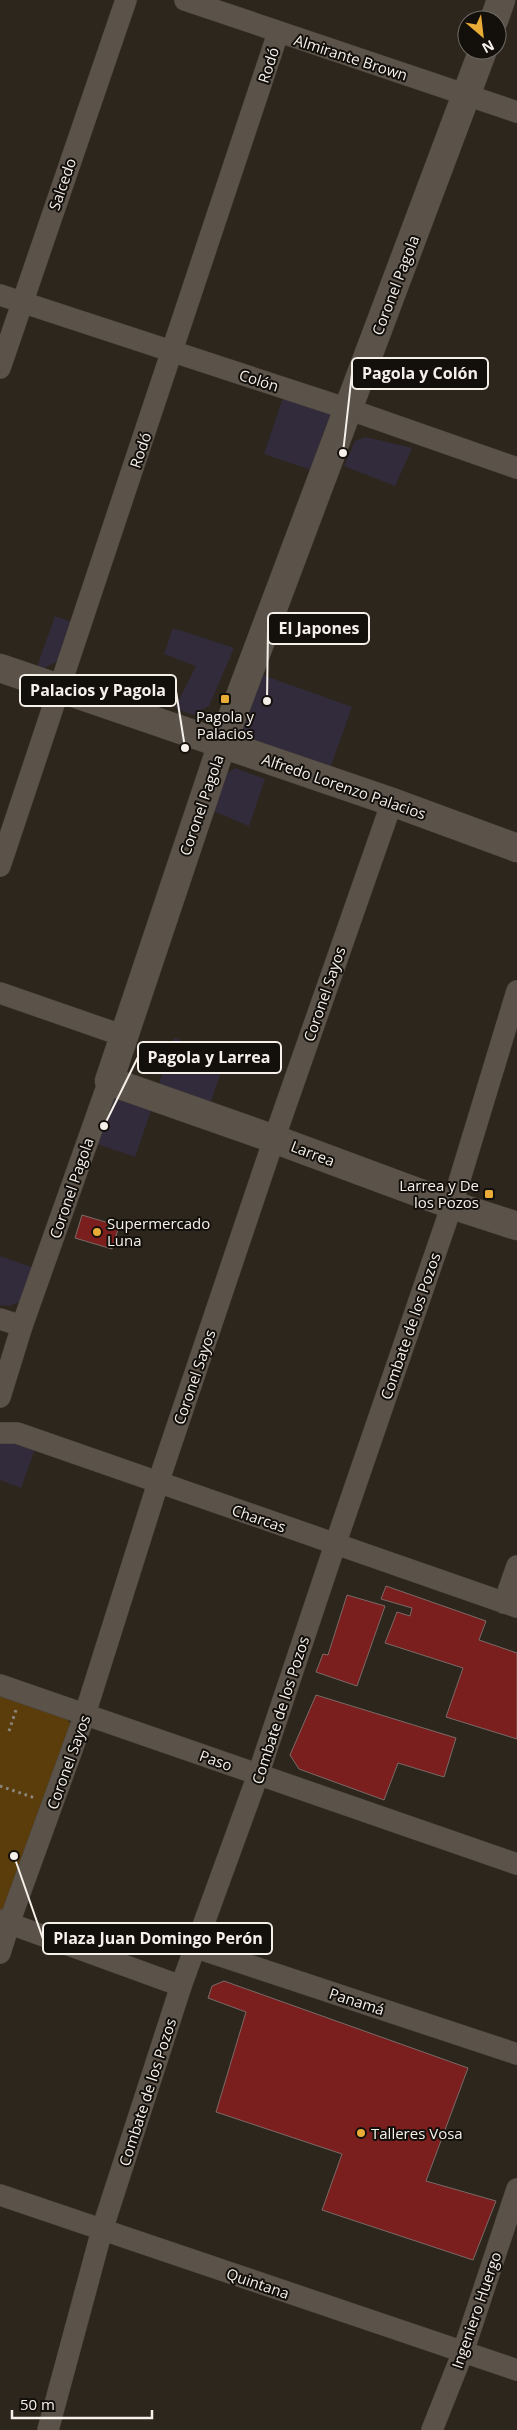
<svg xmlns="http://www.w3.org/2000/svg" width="517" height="2430" font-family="'Open Sans',sans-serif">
	<rect width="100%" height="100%" fill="#2d261c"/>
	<g fill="#322b3b">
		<path d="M284 395 329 412 331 418 314 471 264 454Z"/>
		<path d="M365 437 412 448 395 486 344 466 355 441Z"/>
		<path d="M55 616 74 623 58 661 42 669 37 667Z"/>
		<path d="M173 628 234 648 209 706 193 715 175 708 196 666 164 654Z"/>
		<path d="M260 674 352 707 329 771 245 736 238 725Z"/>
		<path d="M235 768 265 779 249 826 213 811 225 775Z"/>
		<path d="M174 1038 227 1055 208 1110 156 1093Z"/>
		<path d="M115 1096 153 1105 135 1157 94 1143Z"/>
		<path d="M0 1256 34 1268 21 1301 10 1306 0 1305Z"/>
		<path d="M9 1440 35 1449 21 1488 0 1480V1441Z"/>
	</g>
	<path fill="#5b3d0c" d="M0 1695 64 1716 71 1724 9 1909 0 1915Z"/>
	<g fill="#7a1f1d" stroke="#796a68">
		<path d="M82 1215 119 1226 112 1249 75 1238Z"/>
		<path d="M386 1586 486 1621 479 1640 517 1653V1739L446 1717 463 1668 385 1643 397 1612 410 1616 412 1608 381 1599Z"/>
		<path d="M347 1595 385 1606 357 1686 316 1672 323 1654 328 1655Z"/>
		<path d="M316 1695 456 1738 444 1777 398 1763 384 1800 299 1769 290 1755Z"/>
		<path d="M224 1981 468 2068 426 2181 496 2201 473 2260 322 2210 342 2154 216 2112 246 2012 208 1998 212 1986Z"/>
	</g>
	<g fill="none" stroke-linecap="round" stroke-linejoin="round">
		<defs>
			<g id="street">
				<path d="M185 0 517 112"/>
				<path d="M0 295 348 409 517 468"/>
				<path d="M0 368 126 0"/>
				<path d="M0 866 278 33"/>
				<path d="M0 993 124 1036"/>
				<path d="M0 1319 22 1326"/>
				<path d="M0 1397 22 1326 109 1081"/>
				<path d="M0 1433H17L517 1607"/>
				<path d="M504 1603 517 1566"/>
				<path d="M0 1685 517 1864"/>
				<path d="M0 1920 181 1986"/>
				<path d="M197 1948 517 2054"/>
				<path d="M0 1953 13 1912 85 1714 158 1483 274 1139 392 802"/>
				<path d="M0 2195 517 2370"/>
				<path d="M48 2430 102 2230 181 1986 258 1775 335 1545 452 1205 517 991"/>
				<path d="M432 2430 463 2352 517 2189"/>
			</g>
			<g id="secondary">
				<path d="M494 20 501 0"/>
				<path d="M483 50 222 744 109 1081 274 1139 452 1205 517 1226"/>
				<path d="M0 668 392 802 517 848"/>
			</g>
		</defs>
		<use href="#street" stroke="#4b453d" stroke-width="22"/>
		<use href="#secondary" stroke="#4b453d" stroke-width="29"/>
		<g stroke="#8d877f" stroke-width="3" stroke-dasharray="2.5 4" stroke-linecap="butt">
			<path d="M9 1731 16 1710"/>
			<path d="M0 1786 35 1798"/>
		</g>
		<use href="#street" stroke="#5b5349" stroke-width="21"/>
		<use href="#secondary" stroke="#5b5349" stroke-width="28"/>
	</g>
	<g fill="#e8ac37" stroke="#130f0b" stroke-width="2">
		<rect x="220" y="694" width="10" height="10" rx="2.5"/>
		<rect x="484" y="1189" width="10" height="10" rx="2.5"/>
		<circle cx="97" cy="1232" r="5"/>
		<circle cx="361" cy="2133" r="5"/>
	</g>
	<g text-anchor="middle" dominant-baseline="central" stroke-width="4" stroke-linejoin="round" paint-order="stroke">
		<g font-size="15" fill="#f5f0ea" stroke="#130f0b">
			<text transform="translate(351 57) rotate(18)">Almirante Brown</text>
			<text transform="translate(268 65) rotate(-72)">Rodó</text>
			<text transform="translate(62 184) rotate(-71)">Salcedo</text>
			<text transform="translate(395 285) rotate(-69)">Coronel Pagola</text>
			<text transform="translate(259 380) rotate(18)">Colón</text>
			<text transform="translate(140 450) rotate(-71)">Rodó</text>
			<text transform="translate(344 786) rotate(19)">Alfredo Lorenzo Palacios</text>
			<text transform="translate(201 805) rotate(-71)">Coronel Pagola</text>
			<text transform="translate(324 994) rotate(-71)">Coronel Sayos</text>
			<text transform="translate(313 1153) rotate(21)">Larrea</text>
			<text transform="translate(71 1188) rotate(-71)">Coronel Pagola</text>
			<text transform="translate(410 1326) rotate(-71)">Combate de los Pozos</text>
			<text transform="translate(194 1377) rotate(-71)">Coronel Sayos</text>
			<text transform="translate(259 1518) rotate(19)">Charcas</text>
			<text transform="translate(280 1710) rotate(-72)">Combate de los Pozos</text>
			<text transform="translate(216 1760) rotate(20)">Paso</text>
			<text transform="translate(68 1762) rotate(-70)">Coronel Sayos</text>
			<text transform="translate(357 2001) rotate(18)">Panamá</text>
			<text transform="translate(147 2092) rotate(-72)">Combate de los Pozos</text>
			<text transform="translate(258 2283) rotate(19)">Quintana</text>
			<text transform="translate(476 2310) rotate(-71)">Ingeniero Huergo</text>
		</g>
		<g font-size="15" fill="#f5f0ea" stroke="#130f0b" text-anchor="start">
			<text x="225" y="716" text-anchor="middle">Pagola y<tspan x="225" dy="17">Palacios</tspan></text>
			<text x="479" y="1185" text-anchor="end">Larrea y De<tspan x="479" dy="17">los Pozos</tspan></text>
			<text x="107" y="1223">Supermercado<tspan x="107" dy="17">Luna</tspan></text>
			<text x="371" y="2133">Talleres Vosa</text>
		</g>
	</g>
	<path fill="none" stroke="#f5f0ea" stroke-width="2" d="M343 453L352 373M267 701L268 629M185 748L176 691M104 1126L138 1057M14 1856L43 1939"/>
	<g fill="#f5f0ea" stroke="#130f0b" stroke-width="2">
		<circle cx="343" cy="453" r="5"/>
		<circle cx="267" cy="701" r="5"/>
		<circle cx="185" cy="748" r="5"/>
		<circle cx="104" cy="1126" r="5"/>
		<circle cx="14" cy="1856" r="5"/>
	</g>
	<g fill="#130f0b" stroke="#f5f0ea" stroke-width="2">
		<rect x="352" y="358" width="136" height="31" rx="5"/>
		<rect x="268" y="613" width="101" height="31" rx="5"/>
		<rect x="20" y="675" width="156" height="31" rx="5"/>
		<rect x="138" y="1042" width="143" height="31" rx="5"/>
		<rect x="43" y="1923" width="229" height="31" rx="5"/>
	</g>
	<g font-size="16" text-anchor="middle" font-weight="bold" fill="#f5f0ea">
		<text x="420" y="379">Pagola y Colón</text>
		<text x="319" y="634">El Japones</text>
		<text x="98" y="696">Palacios y Pagola</text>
		<text x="209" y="1063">Pagola y Larrea</text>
		<text x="158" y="1944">Plaza Juan Domingo Perón</text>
	</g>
	<g transform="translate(482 35) rotate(152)"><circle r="24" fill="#130f0b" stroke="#6d6964"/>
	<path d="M0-4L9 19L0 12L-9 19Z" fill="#e8ac37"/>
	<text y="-8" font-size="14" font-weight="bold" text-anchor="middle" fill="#f5f0ea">N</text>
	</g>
	<path d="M12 2410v8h140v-8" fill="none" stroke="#f5f0ea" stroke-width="2.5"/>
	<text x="20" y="2410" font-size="15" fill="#f5f0ea" stroke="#130f0b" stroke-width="4" paint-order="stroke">50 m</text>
</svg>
